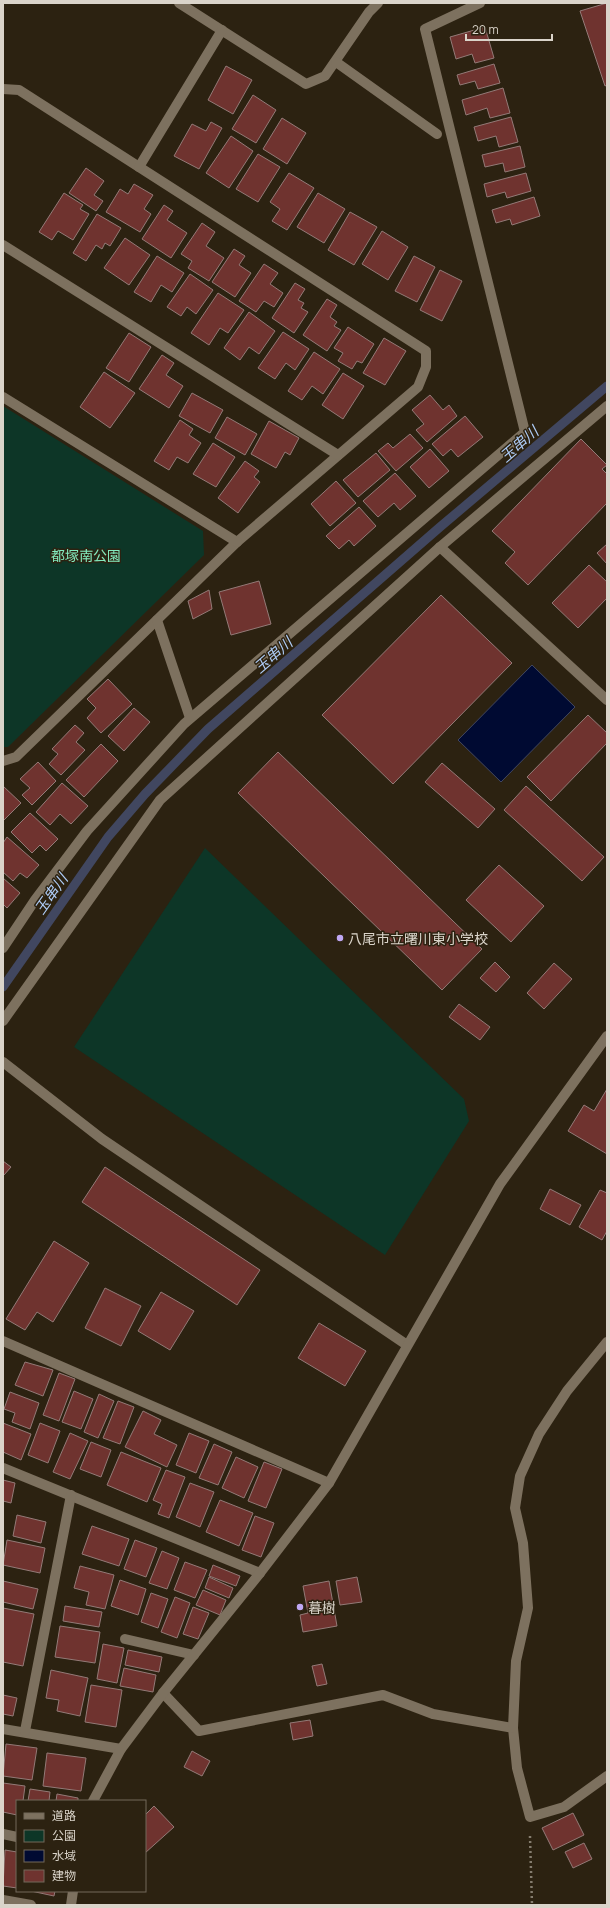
<svg xmlns="http://www.w3.org/2000/svg" width="610" height="1908" font-family="Manrope,'Noto Sans JP',sans-serif">
	<rect width="100%" height="100%" fill="#2c2211"/>
	<g fill="#0d3627">
		<path d="M3 406 203 531 204 555 8 747H3Z"/>
		<path d="M205 848 464 1099 469 1121 385 1255 74 1047Z"/>
	</g>
	<path fill="#000a32" stroke="#414760" d="M532 665 575 707 501 782 458 740Z"/>
	<g fill="none" stroke-linecap="round" stroke-linejoin="round">
		<path stroke="#414760" stroke-width="9" d="M3 987 108 837 145 794 208 729 440 527 607 386"/>
	</g>
	<g fill="#6f332f" stroke="#937a77">
		<path d="M607 3V85L605 86 580 11Z"/>
		<path d="M485 27 494 58 475 63 472 54 456 59 450 37Z"/>
		<path d="M494 64 500 83 478 89 475 81 460 85 457 75Z"/>
		<path d="M226 66 252 80 233 114 208 100Z"/>
		<path d="M503 88 510 113 490 118 487 108 466 115 462 100Z"/>
		<path d="M253 95 276 110 256 143 232 129Z"/>
		<path d="M511 117 518 142 499 147 496 136 478 141 474 127Z"/>
		<path d="M282 118 306 133 287 164 263 149Z"/>
		<path d="M211 122 222 128 199 169 174 156 192 124 206 131Z"/>
		<path d="M231 136 253 151 229 188 206 173Z"/>
		<path d="M520 146 525 167 505 172 503 163 485 167 482 155Z"/>
		<path d="M258 154 280 167 258 202 236 189Z"/>
		<path d="M86 168 104 181 94 195 103 201 96 211 69 193Z"/>
		<path d="M289 173 314 188 287 230 272 221 280 209 270 202Z"/>
		<path d="M526 173 531 191 507 198 505 192 487 197 484 184Z"/>
		<path d="M134 184 153 195 144 209 151 214 140 232 106 212 120 189 128 194Z"/>
		<path d="M64 193 83 205 80 209 89 214 73 240 58 231 52 240 39 232Z"/>
		<path d="M318 193 345 209 324 243 297 227Z"/>
		<path d="M534 197 540 216 512 225 510 219 496 223 492 210Z"/>
		<path d="M164 205 173 211 167 220 187 233 171 258 142 239Z"/>
		<path d="M350 212 377 227 354 265 328 250Z"/>
		<path d="M97 214 121 228 110 246 105 243 102 249 96 245 86 261 73 253Z"/>
		<path d="M202 223 215 232 206 246 224 258 209 281 188 268 192 261 181 254Z"/>
		<path d="M382 231 408 247 388 280 362 264Z"/>
		<path d="M125 238 150 255 129 285 104 268Z"/>
		<path d="M234 249 245 256 239 265 251 273 235 297 212 282Z"/>
		<path d="M157 256 184 273 172 292 161 285 151 302 134 292Z"/>
		<path d="M414 256 435 267 417 302 395 291Z"/>
		<path d="M264 264 278 273 270 284 283 293 274 307 264 301 256 312 239 301Z"/>
		<path d="M440 270 462 281 442 321 420 310Z"/>
		<path d="M190 274 213 290 196 314 187 307 181 316 167 307Z"/>
		<path d="M295 283 305 289 298 300 304 303 301 308 308 312 294 333 272 318Z"/>
		<path d="M218 293 244 310 228 333 220 328 209 345 191 333Z"/>
		<path d="M327 299 337 305 330 317 337 322 334 326 341 330 327 351 303 335Z"/>
		<path d="M249 312 275 331 259 354 249 347 240 360 224 348Z"/>
		<path d="M348 327 374 344 362 363 357 361 352 369 338 361 343 353 334 348Z"/>
		<path d="M283 332 309 349 295 370 286 363 275 379 258 368Z"/>
		<path d="M129 333 151 347 129 382 106 368Z"/>
		<path d="M384 338 406 351 385 385 363 373Z"/>
		<path d="M314 352 340 369 323 394 312 386 302 400 288 391Z"/>
		<path d="M162 355 174 363 166 375 183 386 169 408 139 389Z"/>
		<path d="M104 372 135 393 110 428 80 407Z"/>
		<path d="M343 373 364 386 343 419 322 405Z"/>
		<path d="M192 393 223 410 210 433 179 416Z"/>
		<path d="M430 395 443 410 449 405 457 416 427 442 416 430 424 424 412 410Z"/>
		<path d="M465 416 483 437 458 457 451 449 443 456 432 444Z"/>
		<path d="M227 417 257 434 245 455 215 438Z"/>
		<path d="M180 420 193 429 189 435 201 443 188 463 177 457 169 470 154 461Z"/>
		<path d="M269 421 299 438 290 455 285 452 276 468 251 454Z"/>
		<path d="M410 434 423 448 396 471 378 451 388 443 393 448Z"/>
		<path d="M581 439 607 465 602 469 607 474V503L528 585 505 563 515 552 492 531Z"/>
		<path d="M213 443 235 457 216 487 193 474Z"/>
		<path d="M430 449 449 471 429 488 410 467Z"/>
		<path d="M376 453 390 470 358 497 343 480Z"/>
		<path d="M245 461 259 471 254 477 260 482 238 513 218 498Z"/>
		<path d="M395 473 416 496 400 510 394 503 378 517 363 501Z"/>
		<path d="M336 481 356 503 330 526 311 504Z"/>
		<path d="M359 507 376 526 354 546 349 540 339 549 326 536Z"/>
		<path d="M607 544V564L597 553Z"/>
		<path d="M589 565 607 582V598L578 628 552 603Z"/>
		<path d="M259 581 271 624 231 635 219 592Z"/>
		<path d="M209 590 212 609 193 619 188 601Z"/>
		<path d="M441 595 512 663 393 784 322 715Z"/>
		<path d="M108 679 132 704 101 733 87 718 96 708 87 699Z"/>
		<path d="M134 708 150 722 124 751 108 736Z"/>
		<path d="M588 715 607 733V743L551 801 527 777Z"/>
		<path d="M75 725 84 733 76 742 85 750 61 775 49 764 58 754 52 749Z"/>
		<path d="M101 744 118 761 84 797 66 780Z"/>
		<path d="M278 752 482 949 442 990 238 793Z"/>
		<path d="M38 762 56 781 32 805 22 795 30 788 20 779Z"/>
		<path d="M442 763 495 809 478 828 425 782Z"/>
		<path d="M62 783 88 806 71 824 60 814 50 825 36 812Z"/>
		<path d="M3 786 21 803 3 821Z"/>
		<path d="M526 786 604 857 582 881 504 810Z"/>
		<path d="M30 813 58 839 46 851 40 845 32 853 11 832Z"/>
		<path d="M7 837 39 865 27 878 20 873 13 881 3 872V843Z"/>
		<path d="M499 865 544 906 511 942 466 900Z"/>
		<path d="M3 878 20 893 7 908 3 904Z"/>
		<path d="M495 962 510 977 496 992 480 978Z"/>
		<path d="M554 963 572 979 544 1009 527 993Z"/>
		<path d="M459 1004 490 1027 480 1040 449 1017Z"/>
		<path d="M607 1089V1154L568 1131 584 1105 594 1111Z"/>
		<path d="M3 1161 11 1167 4 1175H3Z"/>
		<path d="M105 1167 260 1270 237 1305 82 1202Z"/>
		<path d="M550 1189 581 1205 570 1225 540 1209Z"/>
		<path d="M600 1190 607 1193V1231L602 1240 579 1227Z"/>
		<path d="M54 1241 89 1263 53 1322 37 1312 25 1330 6 1319Z"/>
		<path d="M105 1288 141 1306 121 1346 85 1328Z"/>
		<path d="M161 1292 194 1311 170 1350 138 1331Z"/>
		<path d="M319 1323 366 1351 345 1386 298 1358Z"/>
		<path d="M25 1362 53 1370 43 1396 15 1385Z"/>
		<path d="M59 1373 75 1379 59 1421 43 1415Z"/>
		<path d="M74 1391 93 1399 81 1429 62 1422Z"/>
		<path d="M10 1392 39 1403 30 1429 12 1422 15 1413 4 1409Z"/>
		<path d="M99 1394 114 1401 98 1438 84 1432Z"/>
		<path d="M118 1401 134 1407 120 1444 103 1438Z"/>
		<path d="M143 1411 161 1420 154 1434 177 1445 167 1467 125 1447Z"/>
		<path d="M3 1423 31 1434 21 1460 3 1452Z"/>
		<path d="M40 1423 60 1431 48 1463 28 1455Z"/>
		<path d="M70 1433 88 1441 70 1479 53 1472Z"/>
		<path d="M189 1433 209 1441 196 1473 176 1465Z"/>
		<path d="M91 1442 111 1450 101 1477 80 1469Z"/>
		<path d="M214 1444 232 1452 218 1485 199 1478Z"/>
		<path d="M121 1452 161 1468 147 1502 107 1485Z"/>
		<path d="M236 1457 258 1467 244 1498 222 1488Z"/>
		<path d="M264 1462 282 1469 266 1508 248 1501Z"/>
		<path d="M166 1470 185 1477 169 1518 158 1514 162 1504 153 1500Z"/>
		<path d="M3 1480 15 1483 11 1503 3 1501Z"/>
		<path d="M190 1483 214 1492 200 1527 176 1517Z"/>
		<path d="M220 1500 253 1513 239 1546 206 1532Z"/>
		<path d="M17 1515 46 1522 41 1543 13 1536Z"/>
		<path d="M255 1516 274 1523 261 1557 242 1550Z"/>
		<path d="M92 1526 129 1539 119 1566 82 1554Z"/>
		<path d="M7 1540 45 1548 40 1573 3 1565Z"/>
		<path d="M135 1540 157 1548 146 1577 124 1569Z"/>
		<path d="M162 1551 179 1558 167 1589 149 1583Z"/>
		<path d="M185 1562 207 1570 195 1598 174 1590Z"/>
		<path d="M213 1565 240 1576 236 1586 209 1576Z"/>
		<path d="M80 1566 114 1575 105 1609 86 1605 89 1592 74 1588Z"/>
		<path d="M209 1577 233 1588 229 1598 205 1588Z"/>
		<path d="M357 1577 362 1602 340 1605 336 1581Z"/>
		<path d="M120 1580 146 1589 138 1615 111 1606Z"/>
		<path d="M3 1581 38 1589 33 1609 3 1602Z"/>
		<path d="M329 1581 337 1626 303 1632 300 1615 308 1613 303 1586Z"/>
		<path d="M203 1590 226 1600 220 1615 196 1605Z"/>
		<path d="M151 1593 168 1599 158 1628 141 1622Z"/>
		<path d="M175 1597 190 1603 177 1638 161 1632Z"/>
		<path d="M65 1606 102 1612 99 1627 63 1621Z"/>
		<path d="M193 1607 209 1613 198 1639 183 1634Z"/>
		<path d="M3 1608 34 1614 23 1666 3 1662Z"/>
		<path d="M60 1626 100 1632 95 1663 55 1657Z"/>
		<path d="M103 1644 124 1648 117 1683 97 1679Z"/>
		<path d="M128 1650 162 1657 159 1672 125 1665Z"/>
		<path d="M322 1664 327 1684 317 1686 312 1666Z"/>
		<path d="M124 1668 156 1675 153 1692 120 1686Z"/>
		<path d="M51 1670 88 1678 80 1716 57 1711 59 1700 46 1698Z"/>
		<path d="M91 1685 122 1690 116 1727 85 1722Z"/>
		<path d="M3 1695 17 1698 13 1716 3 1714Z"/>
		<path d="M310 1720 313 1736 293 1740 290 1723Z"/>
		<path d="M6 1744 37 1748 32 1780 3 1776Z"/>
		<path d="M192 1751 210 1761 202 1776 184 1767Z"/>
		<path d="M47 1753 86 1758 81 1791 43 1786Z"/>
		<path d="M3 1783 25 1786 23 1801H17V1815L3 1812Z"/>
		<path d="M30 1789 50 1792 49 1801H28Z"/>
		<path d="M57 1794 78 1798V1801H56Z"/>
		<path d="M154 1806 174 1827 145 1853V1815Z"/>
		<path d="M573 1813 584 1835 553 1850 542 1828Z"/>
		<path d="M584 1843 592 1859 573 1868 565 1852Z"/>
		<path d="M5 1850 17 1852V1888L3 1886Z"/>
		<path d="M31 1891H55L54 1896Z"/>
	</g>
	<g fill="none" stroke-linecap="round" stroke-linejoin="round">
		<path stroke="#857d6f" stroke-width="2.5" stroke-dasharray="2 3" stroke-linecap="butt" d="M530 1836 532 1905"/>
		<g stroke="#7d715f" stroke-width="10">
			<path d="M179 3 306 84 325 76 369 12 378 3"/>
			<path d="M336 62 437 134"/>
			<path d="M3 89 19 90 426 351V367L418 387 237 542 16 757 3 761"/>
			<path d="M139 167 222 30"/>
			<path d="M3 245 338 455"/>
			<path d="M3 397 237 542"/>
			<path d="M440 547 607 700"/>
			<path d="M157 620 190 718"/>
			<path d="M3 948 35 900 87 831 184 724 525 432 425 29 480 3"/>
			<path d="M3 1021 160 800 440 547 607 406"/>
			<path d="M3 1062 102 1139 407 1345"/>
			<path d="M3 1341 329 1483"/>
			<path d="M3 1468 260 1573"/>
			<path d="M125 1639 194 1655"/>
			<path d="M163 1693 199 1731 383 1695 433 1714 513 1728 517 1768 530 1817 564 1807 607 1776"/>
			<path d="M513 1728 516 1661 528 1608 523 1543 515 1508 520 1476 539 1434 567 1391 607 1342"/>
			<path d="M3 1729 121 1749"/>
			<path d="M25 1731 71 1495"/>
			<path d="M93 1801 121 1749 163 1693 260 1573 329 1483 500 1184 607 1036"/>
			<path d="M3 1834 17 1837"/>
			<path d="M3 1900 31 1905"/>
			<path d="M71 1905 73 1891"/>
		</g>
	</g>
	<g fill="#c0a8f4" stroke="#2c2211" stroke-width="1.5">
		<circle cx="340" cy="938" r="4"/>
		<circle cx="300" cy="1607" r="4"/>
	</g>
	<g text-anchor="middle" dominant-baseline="central" stroke-width="3" stroke-linejoin="round" paint-order="stroke">
		<g font-size="14" fill="#83eabe" stroke="#2c2211">
			<text x="86" y="555">都塚南公園</text>
		</g>
		<g font-size="14" fill="#dad4ca" stroke="#2c2211" text-anchor="start">
			<text x="348" y="938">八尾市立曙川東小学校</text>
			<text x="308" y="1607">暮樹</text>
		</g>
		<g font-size="15" font-style="italic" fill="#aeccf7" stroke="#2c2211">
			<text transform="translate(519 444) rotate(-41)">玉串川</text>
			<text transform="translate(273 655) rotate(-41)">玉串川</text>
			<text transform="translate(51 894) rotate(-55)">玉串川</text>
		</g>
	</g>
	<rect width="610" height="1908" fill="none" stroke="#dad4ca" stroke-width="8"/>
	<rect x="16" y="1800" width="130" height="92" fill="#2c2211" stroke="#72695b"/>
	<rect x="24" y="1813" width="20" height="6" fill="#7d715f" stroke="#72695b"/>
	<text x="52" y="1820" font-size="12" fill="#dad4ca">道路</text>
	<rect x="24" y="1830" width="20" height="12" fill="#0d3627" stroke="#72695b"/>
	<text x="52" y="1840" font-size="12" fill="#dad4ca">公園</text>
	<rect x="24" y="1850" width="20" height="12" fill="#000a32" stroke="#72695b"/>
	<text x="52" y="1860" font-size="12" fill="#dad4ca">水域</text>
	<rect x="24" y="1870" width="20" height="12" fill="#6f332f" stroke="#72695b"/>
	<text x="52" y="1880" font-size="12" fill="#dad4ca">建物</text>
	<path d="M466 34v6h86v-6" fill="none" stroke="#dad4ca" stroke-width="2"/>
	<text x="472" y="34" font-size="12" fill="#dad4ca" stroke="#2c2211" stroke-width="3" paint-order="stroke">20 m</text>
</svg>
